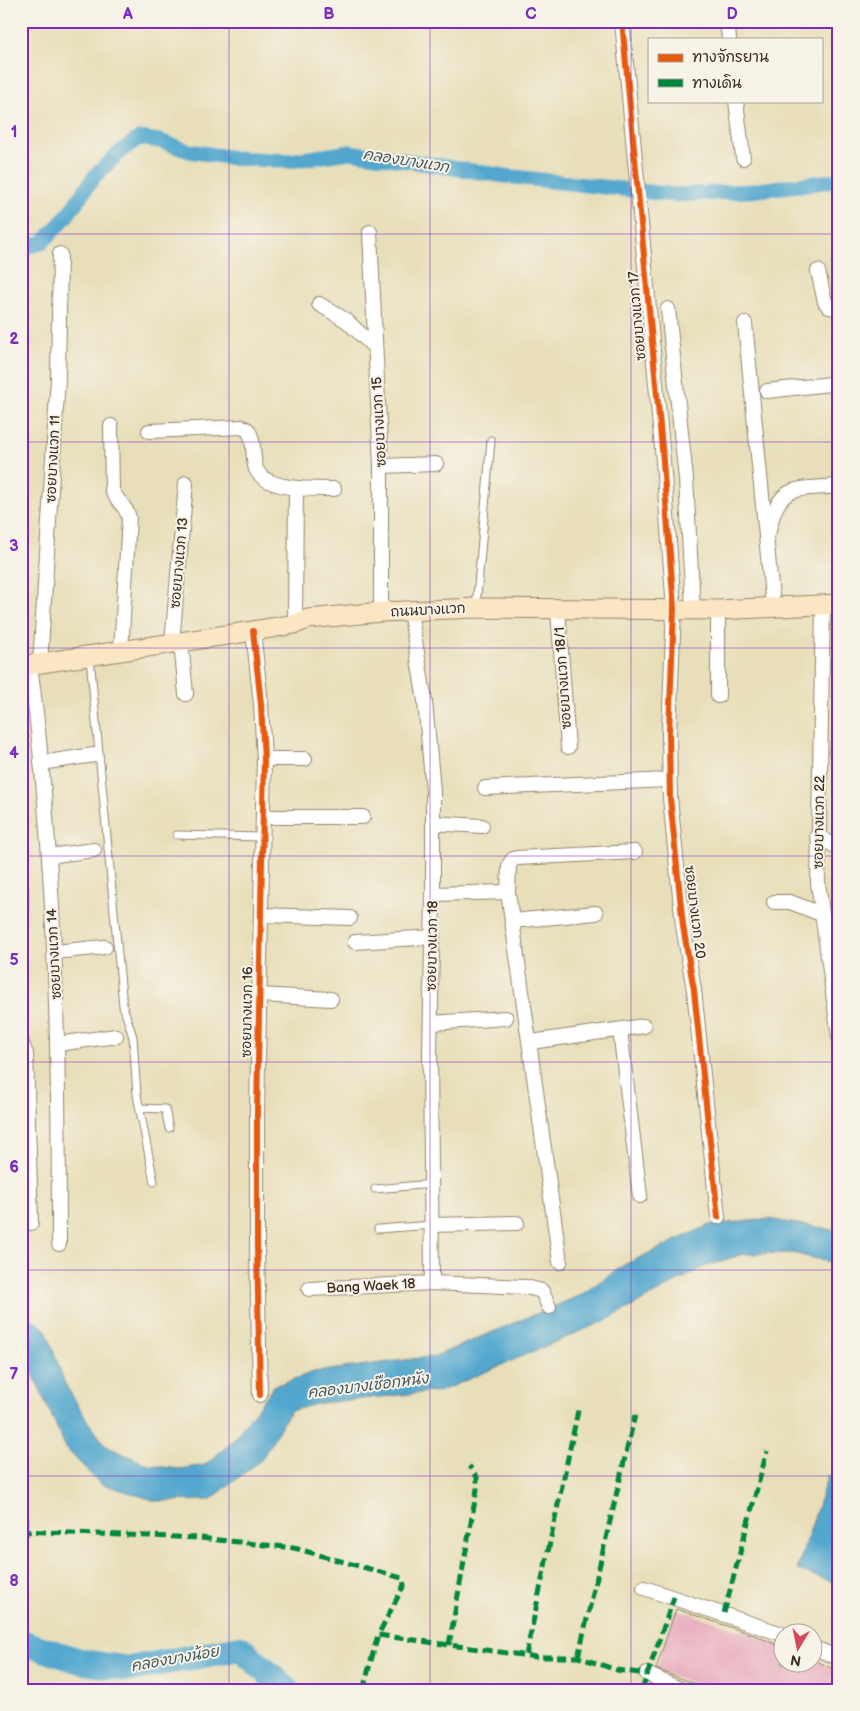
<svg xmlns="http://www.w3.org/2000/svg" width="860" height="1711" font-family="'Balsamiq Sans','Playpen Sans Thai',sans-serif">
	<rect width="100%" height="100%" fill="#f7f3e8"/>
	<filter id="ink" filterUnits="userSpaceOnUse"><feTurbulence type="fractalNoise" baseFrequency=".02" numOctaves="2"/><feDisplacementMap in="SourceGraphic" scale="10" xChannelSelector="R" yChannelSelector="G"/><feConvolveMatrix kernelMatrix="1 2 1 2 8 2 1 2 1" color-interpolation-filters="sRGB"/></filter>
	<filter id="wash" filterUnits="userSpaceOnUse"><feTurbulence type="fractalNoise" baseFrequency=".0096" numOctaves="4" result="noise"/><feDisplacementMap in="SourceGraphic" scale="20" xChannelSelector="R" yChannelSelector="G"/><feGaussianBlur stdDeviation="1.12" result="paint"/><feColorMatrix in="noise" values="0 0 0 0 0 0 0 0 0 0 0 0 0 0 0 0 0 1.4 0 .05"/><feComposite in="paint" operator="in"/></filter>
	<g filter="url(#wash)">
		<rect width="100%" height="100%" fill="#e8dfba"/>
		<g fill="#53a7ce" stroke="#476876">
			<path d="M769 1219 839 1231V1264L792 1253 743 1254 704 1267 609 1319 441 1391 320 1403 290 1411 261 1460 210 1500 156 1501 99 1483 66 1448 21 1347V1310L46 1330 65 1384 88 1422 106 1446 149 1465 179 1469 205 1465 231 1443 274 1386 314 1372 435 1356 581 1295 624 1265 709 1225Z"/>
			<path d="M828 1475 839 1479V1584L797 1570Z"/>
		</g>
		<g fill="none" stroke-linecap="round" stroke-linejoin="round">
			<path stroke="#53a7ce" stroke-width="15" d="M21 248 42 243 66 217 94 177 121 151 139 138 160 141 189 151 234 158 289 161 350 152 505 176 676 195 750 191 839 180"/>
			<path stroke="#53a7ce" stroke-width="26" d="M21 1642 83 1662 130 1669 240 1648 287 1690"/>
		</g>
		<g id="blocks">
			<path fill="#e8acbe" d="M676 1609 754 1635 782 1647V1664H812V1659L839 1672V1684L836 1690H712L656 1669Z"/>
		</g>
	</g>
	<g filter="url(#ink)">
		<use href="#blocks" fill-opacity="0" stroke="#92846c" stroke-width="1"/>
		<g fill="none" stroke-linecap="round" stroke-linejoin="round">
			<defs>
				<g id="service">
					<path d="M476 607 491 440"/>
					<path d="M90 658 123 1006 133 1037 137 1095 154 1182"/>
					<path d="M177 835 263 837"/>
					<path d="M140 1108 165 1109 169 1128"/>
					<path d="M375 1189 432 1184"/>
					<path d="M378 1229 432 1225"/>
				</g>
				<g id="minor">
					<path d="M622 21 662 448 674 609 669 732 670 798 683 926 694 990 718 1217"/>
					<path d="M727 21 729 39"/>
					<path d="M736 101 743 158"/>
					<path d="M370 232 381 466V612"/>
					<path d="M818 271 825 302 829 307 839 309"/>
					<path d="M319 304 347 321 375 348"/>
					<path d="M668 309 686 479 693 609"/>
					<path d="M745 323 773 607"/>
					<path d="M767 391 839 383"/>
					<path d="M111 426 112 490C116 501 127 506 129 518L121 651"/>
					<path d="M149 431 242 427 248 430 250 434C255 445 252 458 256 469 266 491 314 489 334 489"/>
					<path d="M381 466 436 464"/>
					<path d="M769 531C778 482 797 490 839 486"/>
					<path d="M823 605 818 883 839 1037"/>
					<path d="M558 610 568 747"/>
					<path d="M718 610V696"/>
					<path d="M410 611 425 701 433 791V894L430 1054 432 1283"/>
					<path d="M295 624 296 488"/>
					<path d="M253 631 261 704 264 759 257 1113V1246L260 1395"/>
					<path d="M181 642 186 694"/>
					<path d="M172 643 186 483"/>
					<path d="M40 664 58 378 60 254"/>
					<path d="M30 665C56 857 59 1051 59 1244"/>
					<path d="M264 759H305"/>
					<path d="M41 763 94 755"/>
					<path d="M485 788 669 780"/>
					<path d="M263 817H363"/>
					<path d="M433 823 482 826"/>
					<path d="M817 836 839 848"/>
					<path d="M49 856 94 850"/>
					<path d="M21 889V912"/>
					<path d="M508 892 509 865 513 859 517 858 635 852"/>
					<path d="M433 894 508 892 560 1262"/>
					<path d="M774 902H790L821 914"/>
					<path d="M262 915 350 918"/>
					<path d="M512 921 596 913"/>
					<path d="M355 942 433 937"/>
					<path d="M54 952 105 947"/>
					<path d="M260 995 331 999"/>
					<path d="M431 1023 506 1018"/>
					<path d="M620 1030 640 1196"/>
					<path d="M21 1041 26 1054 31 1223"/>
					<path d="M531 1042 644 1026"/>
					<path d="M57 1044 116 1036"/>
					<path d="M432 1225 517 1223"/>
					<path d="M309 1289 432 1283 526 1287 542 1291 549 1307"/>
					<path d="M21 1519 22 1531"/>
					<path d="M644 1588 782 1634"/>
					<path d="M812 1647 839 1658"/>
					<path d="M647 1674 682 1690"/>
				</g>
				<path id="secondary" d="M21 666 253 631 295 624 308 619 381 612 476 608 718 610 839 604"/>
			</defs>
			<use href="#service" stroke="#92846c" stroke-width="9"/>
			<use href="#minor" stroke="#92846c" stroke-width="16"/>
			<use href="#secondary" stroke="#92846c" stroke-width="21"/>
			<use href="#service" stroke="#fff" stroke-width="7"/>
			<use href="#minor" stroke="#fff" stroke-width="14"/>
			<use href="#secondary" stroke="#fbe6c4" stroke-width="19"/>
			<g stroke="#00873e" stroke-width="5" stroke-dasharray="10 5" stroke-linecap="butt">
				<path d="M21 1531 200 1538 294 1548 402 1578 404 1585 378 1635 536 1657H578L617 1670 647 1674"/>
				<path d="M724 1613 767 1451"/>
				<path d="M449 1645 477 1489V1477L469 1466"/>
				<path d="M526 1655 579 1406"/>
				<path d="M578 1657 635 1415"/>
				<path d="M363 1690 378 1635"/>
				<path d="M642 1690 674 1597"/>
			</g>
			<defs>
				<g id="cycleway">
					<path d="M622 21 662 448 674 609 669 732 670 798 683 926 694 990 718 1217"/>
					<path d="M253 631 261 704 264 759 257 1113V1246L260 1395"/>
				</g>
			</defs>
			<use href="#cycleway" stroke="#f7f3e8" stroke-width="9"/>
			<use href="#cycleway" stroke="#e8590c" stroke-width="6"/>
		</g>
	</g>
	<path fill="none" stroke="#7b2cbf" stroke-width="1" stroke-opacity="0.55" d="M229 21V1690M430 21V1690M631 21V1690M21 234H839M21 442H839M21 648H839M21 856H839M21 1062H839M21 1270H839M21 1476H839"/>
	<g text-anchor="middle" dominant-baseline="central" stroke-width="4" stroke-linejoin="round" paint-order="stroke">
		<g font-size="14" fill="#3b2a1e" stroke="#f7f3e8">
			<text transform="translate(637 316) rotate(-95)">ซอยบางแวก 17</text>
			<text transform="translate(379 422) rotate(-93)">ซอยบางแวก 15</text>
			<text transform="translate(53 459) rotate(-87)">ซอยบางแวก 11</text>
			<text transform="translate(179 563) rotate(-85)">ซอยบางแวก 13</text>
			<text transform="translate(428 610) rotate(-3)">ถนนบางแวก</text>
			<text transform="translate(563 678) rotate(-94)">ซอยบางแวก 18/1</text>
			<text transform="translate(819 822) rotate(-89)">ซอยบางแวก 22</text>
			<text transform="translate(695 912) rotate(83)">ซอยบางแวก 20</text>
			<text transform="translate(432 946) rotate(-89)">ซอยบางแวก 18</text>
			<text transform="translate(54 954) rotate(-93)">ซอยบางแวก 14</text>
			<text transform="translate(247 1012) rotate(-89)">ซอยบางแวก 16</text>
			<text transform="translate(371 1286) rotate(-3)">Bang Waek 18</text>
		</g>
		<g font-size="15" font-style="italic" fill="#43565c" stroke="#f7f3e8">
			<text transform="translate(406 161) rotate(9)">คลองบางแวก</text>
			<text transform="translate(368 1386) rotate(-7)">คลองบางเชือกหนัง</text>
			<text transform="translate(175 1659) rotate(-10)">คลองบางน้อย</text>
		</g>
	</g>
	<rect width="860" height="1711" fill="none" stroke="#f7f3e8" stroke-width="55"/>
	<rect x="648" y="38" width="175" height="65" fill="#f7f3e8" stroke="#aca397"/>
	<rect x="658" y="54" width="25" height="8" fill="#e8590c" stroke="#aca397"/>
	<text x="692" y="62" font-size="15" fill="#3b2a1e">ทางจักรยาน</text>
	<rect x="658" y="79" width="25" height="8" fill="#00873e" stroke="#aca397"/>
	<text x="692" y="88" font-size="15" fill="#3b2a1e">ทางเดิน</text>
	<g transform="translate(798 1648) rotate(190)"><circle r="24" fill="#f7f3e8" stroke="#aca397"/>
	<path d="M0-4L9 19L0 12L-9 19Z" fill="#d1495b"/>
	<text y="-8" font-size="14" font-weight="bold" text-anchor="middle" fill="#3b2a1e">N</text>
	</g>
	<rect x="28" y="28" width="804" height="1656" fill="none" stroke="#7b2cbf" stroke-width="2"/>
	<g font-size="16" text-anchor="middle" font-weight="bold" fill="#7b2cbf">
		<text x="128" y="19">A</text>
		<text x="329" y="19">B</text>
		<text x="531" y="19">C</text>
		<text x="732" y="19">D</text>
		<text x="14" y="137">1</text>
		<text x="14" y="344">2</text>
		<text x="14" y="551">3</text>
		<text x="14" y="758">4</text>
		<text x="14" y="965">5</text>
		<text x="14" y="1172">6</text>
		<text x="14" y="1379">7</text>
		<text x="14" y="1586">8</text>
	</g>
</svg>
